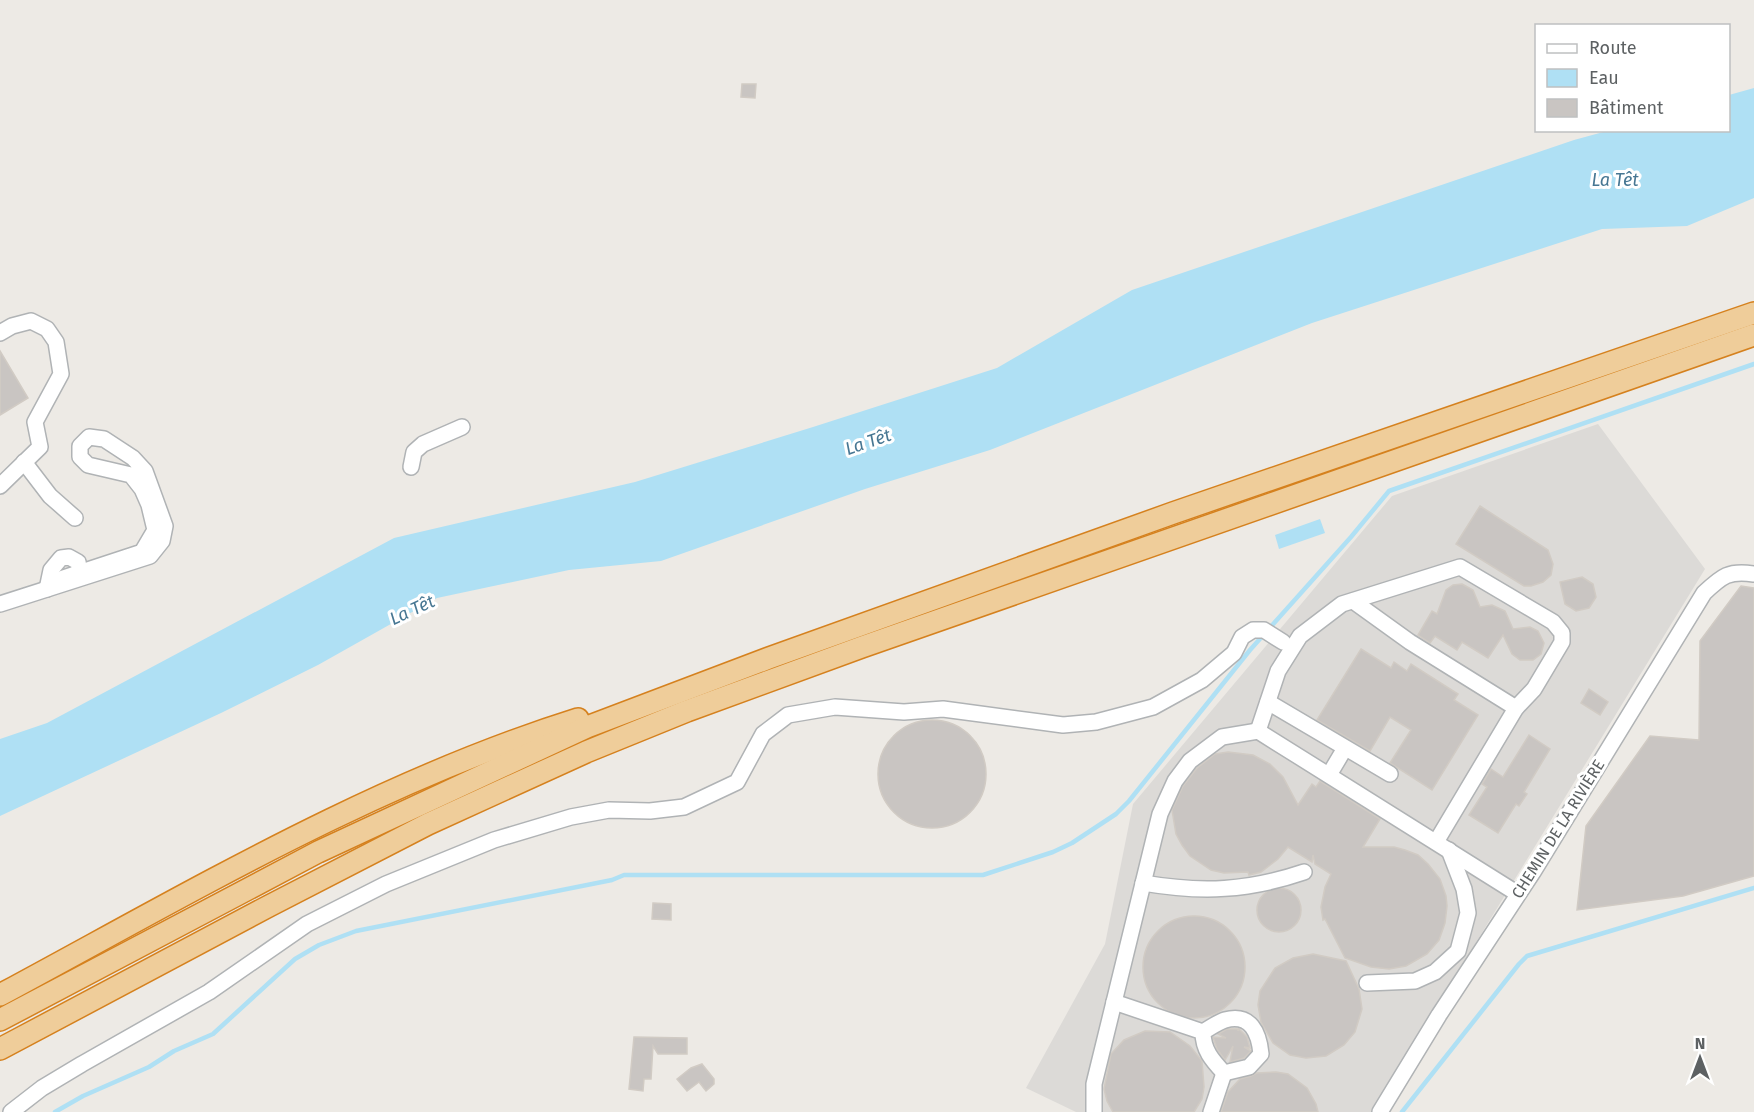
<svg xmlns="http://www.w3.org/2000/svg" width="1754" height="1112" font-family="'Fira Sans',sans-serif">
	<rect width="100%" height="100%" fill="#edeae5"/>
	<path fill="#dcdad7" d="M1598 424 1705 569 1372 1112H1076L1026 1088 1105 944 1133 804 1392 496Z"/>
	<g fill="#afe0f4">
		<path d="M1754 88V198L1687 226 1602 229 1312 323 990 450 865 489 661 561 569 570 437 598 318 665 221 713 0 816V739L47 723 394 538 635 482 813 427 997 368 1132 290 1574 140 1607 131 1728 130 1729 95Z"/>
		<path d="M1320 519 1325 533 1279 549 1275 535Z"/>
	</g>
	<g fill="none" stroke-linecap="round" stroke-linejoin="round">
		<g stroke="#afe0f4" stroke-width="4.5">
			<path d="M55 1112 83 1096 149 1067 174 1051 213 1034 295 959 319 945 356 931 612 880 624 875H983L1053 852 1072 843 1116 814 1129 801 1250 650 1351 537 1389 491 1754 364"/>
			<path d="M1402 1112 1519 964 1527 956 1754 888"/>
		</g>
	</g>
	<g fill="#c9c5c2" stroke="#d1cbc4" stroke-width="1.5">
		<path d="M742 84H756L755 98 741 97Z"/>
		<path d="M0 351 28 398 0 415Z"/>
		<path d="M1480 506 1548 550 1553 564 1551 575 1543 582 1531 586H1524L1456 544Z"/>
		<path d="M1582 577 1593 584 1596 597 1589 608 1576 611 1565 604 1560 582Z"/>
		<path d="M1462 584 1473 590 1480 607 1492 605 1505 611 1513 629 1530 627 1538 631 1544 643 1541 654 1533 660H1520L1512 654 1503 635 1488 658 1462 642 1457 650 1435 636 1430 643 1418 635 1432 611 1437 614 1446 590 1453 585Z"/>
		<path d="M1741 586 1754 588V876L1683 896 1577 910 1586 826 1650 736 1699 740 1700 641Z"/>
		<path d="M1361 649 1391 668 1394 662 1407 671 1411 664 1458 694 1454 700 1478 715 1432 790 1390 763 1411 730 1390 717 1370 751 1317 720Z"/>
		<path d="M1589 689 1608 702 1600 715 1581 703Z"/>
		<circle cx="932" cy="774" r="54"/>
		<path d="M1529 735 1550 749 1524 792 1527 794 1519 806 1516 804 1498 833 1469 815 1487 787 1482 784 1491 769 1503 777Z"/>
		<path d="M1228 752 1253 755 1270 764 1283 777 1298 805 1312 784 1316 787 1320 781 1380 819 1363 847H1394L1405 850 1418 855 1428 864 1440 879 1446 896 1447 906 1445 923 1439 940 1427 954 1406 966 1389 969 1371 967 1345 958 1325 919 1323 920 1321 907 1325 887 1331 874 1315 864 1313 855 1312 862 1288 847 1278 859 1261 872 1249 875 1248 872 1224 873 1211 870 1190 856 1182 845 1176 834 1172 810 1183 786 1197 768 1215 754Z"/>
		<circle cx="1279" cy="910" r="22"/>
		<path d="M653 903 671 904V920L652 919Z"/>
		<circle cx="1194" cy="967" r="51"/>
		<path d="M1313 954 1346 961 1359 989 1362 1009 1355 1032 1344 1045 1326 1056 1306 1058 1290 1055 1273 1043 1261 1022 1258 1005 1260 991 1275 968 1293 958Z"/>
		<path d="M1227 1029H1238V1031L1239 1029 1247 1037 1250 1048 1244 1047 1251 1051 1244 1058 1230 1062 1233 1046 1225 1060 1217 1049 1213 1037 1226 1038 1218 1034Z"/>
		<path d="M1145 1031 1170 1032 1190 1046 1202 1061 1204 1087 1202 1099 1194 1112H1113L1107 1101 1104 1089 1111 1054 1124 1040Z"/>
		<path d="M634 1037 687 1038V1054H658L653 1046 651 1079H644L643 1091 629 1089Z"/>
		<path d="M702 1064 714 1079V1084L706 1091 699 1082 687 1091 677 1079 691 1068Z"/>
		<path d="M1276 1072 1288 1074 1307 1088 1316 1104 1318 1112H1221L1228 1092 1240 1079 1251 1076 1257 1073Z"/>
	</g>
	<g fill="none" stroke-linecap="round" stroke-linejoin="round">
		<defs>
			<g id="minor">
				<path d="M0 333 12 326 31 321 47 329 56 342 61 374 35 422 40 447 0 486"/>
				<path d="M24 462 50 496 75 518"/>
				<path d="M411 467 414 452 423 444 462 427"/>
				<path d="M47 589 51 570 61 558 69 557 78 562 80 572"/>
				<path d="M1353 601 1410 642 1516 708"/>
				<path d="M0 604 150 556 162 541 165 526 145 471 133 458 104 439 89 437 80 446V457L88 465 131 475 142 489 149 505 155 530 142 552 63 578 47 589"/>
				<path d="M1268 702 1390 774"/>
				<path d="M1258 731 1278 671 1300 636 1342 604 1460 567 1553 622 1562 633V642L1534 689 1516 708 1436 842"/>
				<path d="M1329 775 1345 748"/>
				<path d="M1143 883C1202 893 1248 891 1304 872"/>
				<path d="M1367 983 1415 981 1435 972 1458 951 1468 913 1464 889 1449 850"/>
				<path d="M1114 1002 1203 1032C1210 1028 1218 1022 1225 1020 1251 1013 1259 1033 1261 1054L1249 1067 1224 1073C1212 1060 1203 1050 1203 1032"/>
				<path d="M1094 1111V1084L1160 814 1175 781 1190 761 1222 737 1258 731 1518 894"/>
				<path d="M11 1112 42 1088 82 1064 209 992 307 924 386 884 494 840 571 817 609 810 650 811 684 807 737 782 763 734 788 715 835 707 904 712 943 709 1063 725 1096 722 1153 707 1202 680 1234 653 1242 637 1253 630H1264L1283 642"/>
				<path d="M1211 1112 1224 1073"/>
				<path d="M1380 1112 1439 1015 1533 872 1704 593C1722 576 1729 570 1754 574"/>
			</g>
			<g id="highway">
				<path d="M0 995C188 894 374 783 578 719"/>
				<path d="M0 1020 318 852 587 727 769 658 1173 513 1754 313"/>
				<path d="M0 1049 269 906 428 824 586 752 687 711 862 647 1754 335"/>
			</g>
		</defs>
		<use href="#minor" stroke="#b0b3b5" stroke-width="18"/>
		<use href="#highway" stroke="#d5811e" stroke-width="24"/>
		<use href="#minor" stroke="#fff" stroke-width="15"/>
		<use href="#highway" stroke="#efcd9a" stroke-width="21"/>
	</g>
	<g text-anchor="middle" dominant-baseline="central" stroke-width="6" stroke-linejoin="round" paint-order="stroke">
		<g font-size="16" fill="#5d6163" stroke="#fff">
			<text transform="translate(1558 829) rotate(-58)">CHEMIN DE LA RIVIÈRE</text>
		</g>
		<g font-size="18" font-style="italic" fill="#477793" stroke="#fff">
			<text x="1615" y="180">La Têt</text>
			<text transform="translate(868 442) rotate(-19)">La Têt</text>
			<text transform="translate(412 610) rotate(-25)">La Têt</text>
		</g>
	</g>
	<rect x="1535" y="24" width="195" height="108" fill="#ffffff" stroke="#bec0c1" stroke-width="1.5"/>
	<rect x="1547" y="44" width="30" height="9" fill="#ffffff" stroke="#bec0c1" stroke-width="1.5"/>
	<text x="1589" y="54" font-size="18" fill="#5d6163">Route</text>
	<rect x="1547" y="69" width="30" height="18" fill="#afe0f4" stroke="#bec0c1" stroke-width="1.5"/>
	<text x="1589" y="84" font-size="18" fill="#5d6163">Eau</text>
	<rect x="1547" y="99" width="30" height="18" fill="#c9c5c2" stroke="#bec0c1" stroke-width="1.5"/>
	<text x="1589" y="114" font-size="18" fill="#5d6163">Bâtiment</text>
	<g transform="translate(1700 1058)" stroke="#ffffff" stroke-width="4.5" paint-order="stroke">
	<path d="M0-4.5L10 22L0 15L-10 22Z" fill="#5d6163"/>
	<text y="-9" font-size="16" font-weight="bold" text-anchor="middle" fill="#5d6163">N</text>
	</g>
</svg>
